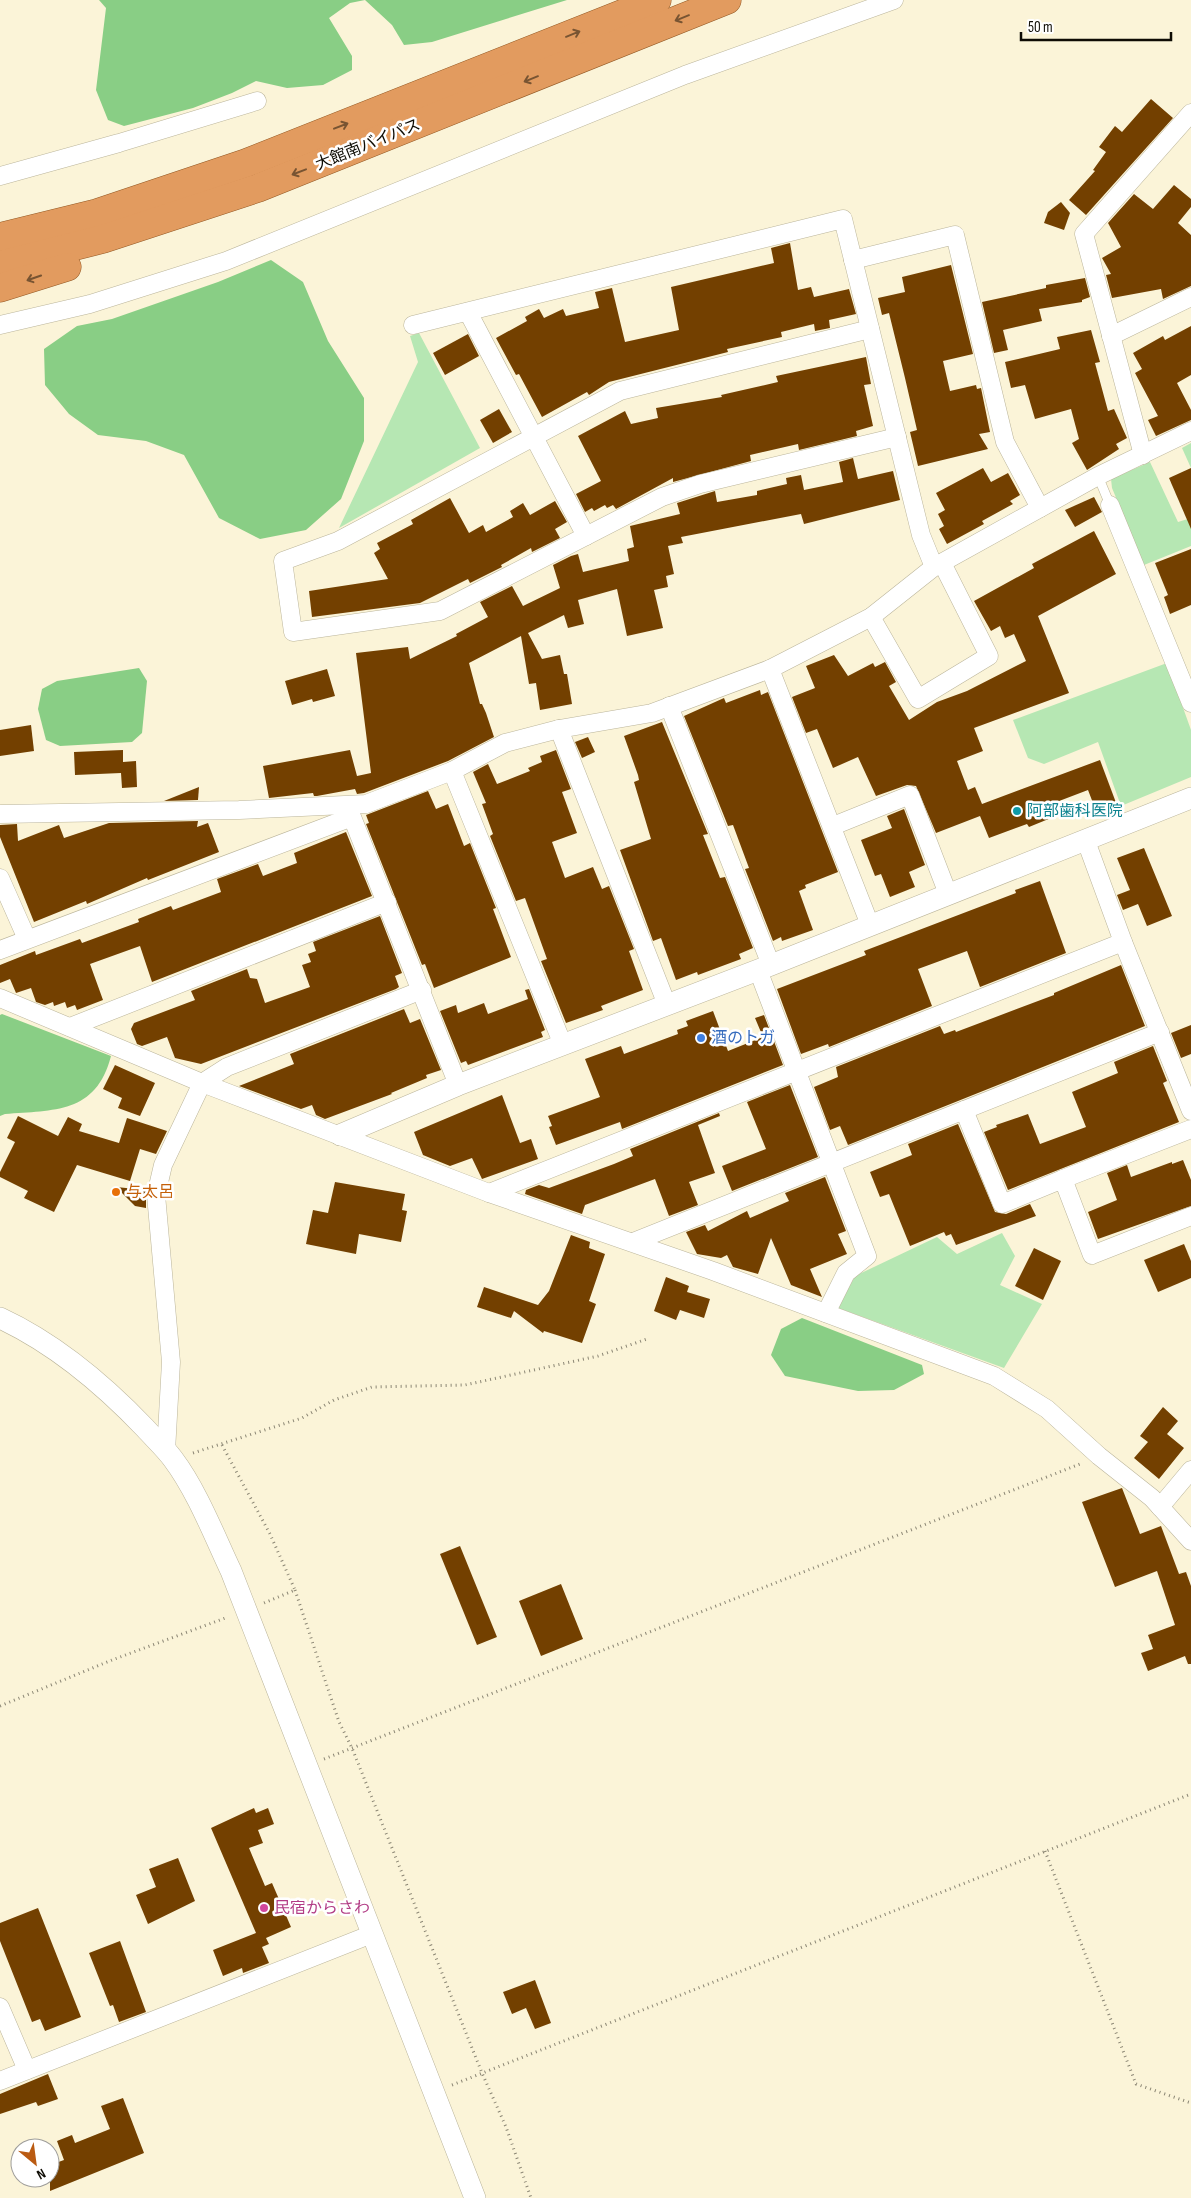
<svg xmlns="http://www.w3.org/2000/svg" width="1191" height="2198" font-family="'Sofia Sans Condensed','Noto Sans JP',sans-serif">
	<rect width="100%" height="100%" fill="#fbf4d8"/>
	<g fill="#b6e7b3">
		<path d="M419 333 480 448 339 528 418 362 410 336Z"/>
		<path d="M1191 443V468L1182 448Z"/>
		<path d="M1150 462 1178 522 1191 518V546L1144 565 1112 488 1111 479Z"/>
		<path d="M1167 663 1191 730V777L1121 806 1098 742 1044 764 1028 758 1013 720Z"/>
		<path d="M1002 1233 1015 1256 1000 1285 1042 1304 1004 1368 838 1308 855 1276 937 1237 957 1254Z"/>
	</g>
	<g fill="#89ce85">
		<path d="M99 0H567L432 42 404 45 392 25 365 0 350 3 329 18 352 56V70L323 85 287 88 256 81 232 93 193 108 124 126 108 120 96 90 106 8Z"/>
		<path d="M271 260 303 282 328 341 364 398V441L341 499 306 530 260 539 219 518 184 455 146 441 98 435 69 414 45 385 44 349 77 326 112 319 218 282Z"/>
		<path d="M139 668 147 681 142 733 132 742 60 746 46 740 38 709 42 689 57 681Z"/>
		<path d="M2 1014 111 1056C96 1114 54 1110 5 1114L0 1116V1015Z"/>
		<path d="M802 1318 922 1365 924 1374 894 1390 858 1391 785 1376 771 1355 781 1329Z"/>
	</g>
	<g fill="#734000">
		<path d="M1151 99 1173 118 1086 215 1069 200 1095 171 1093 170 1106 152 1099 147 1115 126 1122 132Z"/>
		<path d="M1174 185 1191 199V207L1178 223 1191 235V286L1163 299 1161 289 1112 298 1106 275 1111 274 1102 258 1121 247 1108 223 1134 194 1153 209Z"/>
		<path d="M1061 202 1070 213 1064 230 1044 223 1048 212Z"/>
		<path d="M790 243 798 290 811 287 814 297 849 289 856 314 829 320 830 328 815 331 814 324 781 332 782 337 727 349 728 352 609 382 589 395 587 392 542 417 519 374 516 375 496 338 527 321 525 317 539 309 544 318 563 309 566 316 599 308 595 292 612 288 625 342 679 330 671 287 774 263 771 248Z"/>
		<path d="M951 265 973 354 943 361 950 391 976 385 977 389 981 388 990 432 979 434 988 449 918 466 910 432 917 430 905 378 889 313 882 315 878 298 905 292 902 277Z"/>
		<path d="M1085 278 1090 297 1082 300V302L1039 309 1042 321 1003 330 1008 350 994 353 982 302 1046 288V285Z"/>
		<path d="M1191 326V375L1177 383 1191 410V420L1156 436 1148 420 1158 416 1135 373 1142 369 1133 353 1163 336 1165 340Z"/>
		<path d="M1091 330 1100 362 1095 363 1108 411 1114 409 1127 438 1116 444 1119 449 1087 470 1072 443 1079 439 1071 409 1035 419 1025 385 1011 388 1005 362 1060 349 1057 337Z"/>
		<path d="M468 334 479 356 445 375 433 353Z"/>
		<path d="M866 357 871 384 864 385 873 426 856 431 857 436 799 450 798 444 750 455 751 461 673 482V478L616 509 613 505 607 508 605 505 594 511 592 508 585 512 576 494 601 481 578 436 625 411 631 424 658 418 656 408 722 397 721 395 778 382 776 376Z"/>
		<path d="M499 409 512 432 493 443 480 420Z"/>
		<path d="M853 458 858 479 893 471 900 500 804 524 801 514 681 537 683 543 668 546 674 574 666 576 668 587 654 590 663 628 627 636 617 589 578 600 584 624 568 628 564 615 528 633 542 659 560 655 564 674H567L572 704 540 710 536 683 529 684 521 636 469 663 480 704H482L486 713 494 737 448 761 364 793 357 794 355 789 317 796H314L313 793 269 798 263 766 350 750 357 776 371 773 356 653 408 647 410 659 457 636 456 634 488 617 480 602 512 586 523 606 560 588 553 565 571 556 578 554 583 572 629 561 627 549 634 547 630 526 680 514 677 503 715 491 717 502 757 495V491L787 484 786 478 801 475 804 490 843 482 839 462Z"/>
		<path d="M983 468 991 482 1008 473 1020 495 1010 501 1013 504 982 521 984 524 947 544 939 529 944 526 938 514 945 510 936 493Z"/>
		<path d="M1191 468V529L1169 478Z"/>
		<path d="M1094 497 1102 512 1075 527 1065 510Z"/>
		<path d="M450 498 469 533 483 525 486 532 513 517 510 511 523 503 530 515 555 501 567 522 555 529 560 538 532 552 531 548 501 565 502 567 470 583 468 579 420 603 312 617 309 591 388 579 374 553 380 549 377 543 413 524 411 520Z"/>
		<path d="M1094 531 1116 574 1038 616 1069 693 974 728 983 751 957 761 968 790 975 787 982 804 1100 760 1118 808 1098 816 1088 790 1046 806 1051 818 1029 827 1027 824 989 838 980 816 936 833 916 786 907 785 876 796 858 757 833 768 817 729 806 733 792 697 815 688 806 666 834 655 848 676 873 663 875 667 885 662 896 682 889 686 909 720 937 702 967 691 1026 661 1014 634 1005 638 1000 626 991 631 974 601 1034 568 1032 564Z"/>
		<path d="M1191 549V605L1170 614 1164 597 1168 595 1155 563Z"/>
		<path d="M327 669 335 696 313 702 312 699 292 705 285 681Z"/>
		<path d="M760 690 761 695 768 692 838 872 805 885 806 888 799 891 813 930 782 941 781 937 773 941 745 869 749 868 733 825 728 826 684 716 724 698 726 703Z"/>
		<path d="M662 722 708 834 703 835 720 878 725 877 753 948 739 954 741 959 698 975 697 972 676 980 661 938 653 941 620 850 651 839 634 782 639 780 638 775 624 736Z"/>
		<path d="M31 725 34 751 0 756V730Z"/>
		<path d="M588 737 595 752 582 758 575 742Z"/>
		<path d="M123 750V762L136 761 137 787 122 788 121 773 75 775 74 752Z"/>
		<path d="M556 750 571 789 562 792 577 833 552 842 565 878 593 867 602 889 609 886 634 949 629 951 643 990 601 1006 603 1010 566 1023 541 961 547 959 525 898 516 901 490 836 493 834 482 804 486 803 473 772 488 764 497 784 530 771 528 768 542 762 540 756Z"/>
		<path d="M199 787 198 800 164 801Z"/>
		<path d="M428 791 436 809 448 804 464 846 470 843 496 908 493 909 511 957 434 988 425 964 422 965 366 824 369 823 366 815Z"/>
		<path d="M904 809 925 865 909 872 915 887 890 897 881 874 875 876 861 840 892 828 887 816Z"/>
		<path d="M198 821 197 827 208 823 219 852 148 880 147 878 87 904 86 901 34 922 0 837V825L17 824 18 841 59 825 64 838 109 823Z"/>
		<path d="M346 832 372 896 152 982 140 946 90 964 103 1000 77 1010 75 1005 67 1008 65 1002 54 1006 53 1002 45 1005 36 1002 31 988 16 993 10 979 0 983V965L35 951 36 955 80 939 82 943 139 922 138 919 171 906 173 910 221 892 217 879 258 864 263 876 297 863 294 853Z"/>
		<path d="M1144 848 1172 916 1147 926 1138 904 1123 910 1117 895 1130 890 1117 858Z"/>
		<path d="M1040 881 1066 953 980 987 967 951 918 969 932 1006 829 1047 828 1044 801 1054 777 989 866 955 864 951 1016 893 1015 890Z"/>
		<path d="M380 916 402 973 395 976 399 987 396 989 201 1064 175 1058 167 1037 142 1046 137 1044 131 1029 134 1023 195 1000 191 991 247 969 250 978 257 979 265 1003 310 987 302 965 311 962 308 954 316 951 313 942Z"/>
		<path d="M1121 965 1145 1026 848 1145 840 1126 830 1130 814 1087 838 1077 836 1067 940 1026 944 1034 955 1030 956 1032 1054 995V993Z"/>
		<path d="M529 989 545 1030 541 1032 543 1037 468 1065 466 1061 461 1063 440 1011 456 1005 458 1013 484 1003 488 1014 528 999 525 990Z"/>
		<path d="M404 1009 410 1023 420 1019 441 1070 426 1075 427 1078 391 1093 392 1094 325 1119 316 1115 312 1105 301 1109 239 1086 294 1064 290 1054Z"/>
		<path d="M713 1011 728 1051 763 1037 755 1018 764 1015 783 1065 622 1129 620 1122 556 1145 549 1127 552 1126 548 1116 600 1097 585 1059 621 1046 624 1054 678 1034 677 1030 688 1026 686 1021Z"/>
		<path d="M1191 1025V1054L1181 1058 1171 1033Z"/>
		<path d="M1153 1046 1167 1081 1163 1083 1179 1122 1008 1190 984 1132 997 1127 996 1125 1028 1114 1040 1144 1086 1127 1072 1092 1118 1073 1114 1062Z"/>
		<path d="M115 1065 155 1083 140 1116 118 1108 122 1098 103 1089Z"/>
		<path d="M790 1085 818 1157 732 1191 722 1166 766 1149 747 1102Z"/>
		<path d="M502 1095 520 1143 531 1139 538 1159 482 1179 472 1158 450 1166 423 1155 414 1132Z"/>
		<path d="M719 1113 720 1116 698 1125 715 1173 689 1182 698 1205 669 1216 655 1179 585 1205 582 1214 525 1194 526 1190 539 1185 549 1188 614 1164 633 1156 630 1149Z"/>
		<path d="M18 1116 58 1136 68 1117 82 1124 79 1131 119 1143 127 1118 167 1131 156 1154 140 1149 130 1181 77 1165 54 1212 24 1198 28 1191 0 1177V1172L15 1142 7 1138Z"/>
		<path d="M958 1124 995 1212 1006 1214 1030 1204 1036 1216 956 1245 951 1234 946 1236 944 1232 910 1246 889 1194 880 1197 870 1172 912 1155 908 1144Z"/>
		<path d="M1183 1160 1191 1180V1206L1098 1239 1088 1212 1117 1200 1107 1173 1127 1165 1131 1177 1172 1162V1164Z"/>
		<path d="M825 1177 846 1231 838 1234 847 1254 810 1269 822 1297 791 1285 771 1238 758 1274 733 1267 727 1255 721 1258 697 1254 686 1232 705 1225 708 1231 747 1211 750 1218 789 1201 785 1193Z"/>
		<path d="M335 1182 405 1194 402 1210 407 1211 401 1242 359 1234 356 1254 306 1244 313 1210 328 1213Z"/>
		<path d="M116 1187 146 1190V1208L135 1206Z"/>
		<path d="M571 1235 590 1242 589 1248 605 1254 589 1301 596 1304 582 1343 544 1331 543 1333 514 1311 511 1318 477 1307 484 1287 538 1305 549 1291Z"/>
		<path d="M1184 1244 1191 1261V1278L1158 1292 1144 1260Z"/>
		<path d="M1034 1248 1061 1261 1043 1300 1015 1286Z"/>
		<path d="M666 1277 689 1286 687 1292 710 1299 704 1318 680 1310 676 1320 654 1311Z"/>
		<path d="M1163 1407 1178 1421 1167 1434 1184 1448 1159 1479 1134 1458 1148 1442 1140 1436Z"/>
		<path d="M1122 1488 1140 1534 1161 1526 1179 1574 1186 1572 1191 1586V1664H1188L1185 1656 1148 1671 1141 1653 1153 1649 1148 1635 1175 1625 1157 1571 1115 1587 1082 1502Z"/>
		<path d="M460 1546 497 1637 477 1645 440 1554Z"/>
		<path d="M561 1584 583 1639 541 1656 519 1601Z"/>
		<path d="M254 1808 256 1813 268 1808 274 1824 258 1830 263 1843 249 1848 265 1886 272 1883 291 1927 266 1938 269 1944 262 1947 269 1963 243 1973 242 1968 223 1976 213 1950 256 1933 211 1828Z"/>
		<path d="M178 1858 195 1901 148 1924 136 1895 156 1887 149 1869Z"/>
		<path d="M38 1908 81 2017 45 2031 40 2019 32 2022 0 1941V1923Z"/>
		<path d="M120 1941 146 2012 119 2022 113 2005 110 2006 89 1953Z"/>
		<path d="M535 1980 551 2023 535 2029 526 2008 512 2014 503 1992Z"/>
		<path d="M48 2074 58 2099 38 2106 36 2102 0 2114V2094Z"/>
		<path d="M123 2098 144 2153 50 2191V2165L64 2160 57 2141 72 2135 75 2143 110 2129 101 2106Z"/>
	</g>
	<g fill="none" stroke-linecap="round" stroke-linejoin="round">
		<defs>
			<path id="service" d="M1098 476 1110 505"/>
			<g id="minor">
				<path d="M0 176 119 143 257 101"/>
				<path d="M853 260 955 235 1005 442 1040 508"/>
				<path d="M468 312 586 536"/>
				<path d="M0 325 90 304 226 261 685 75 894 0"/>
				<path d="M413 325 843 219 921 535 934 567"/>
				<path d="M870 329 620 391 338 541 283 561 293 632 440 611 662 497 700 484 897 437"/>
				<path d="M1111 336 1191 297"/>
				<path d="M1143 455 1084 234 1191 113"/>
				<path d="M1110 505 1191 703"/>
				<path d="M871 617 918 699 989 656 942 563"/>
				<path d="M770 669 870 925"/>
				<path d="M669 706 771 965"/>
				<path d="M559 729 667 1005"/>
				<path d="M452 771 563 1045"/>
				<path d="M0 814 239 810 366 804 452 771 505 743 559 729 652 713 770 669 871 617 934 567 1098 476 1191 431"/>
				<path d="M833 826 910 795 948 894"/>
				<path d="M1086 841 1123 942 1191 1111"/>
				<path d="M0 878 27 939"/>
				<path d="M0 950 352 817 458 1085"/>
				<path d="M758 970 867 1256 846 1273 826 1313"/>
				<path d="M0 998 202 1083 489 1193 713 1271 994 1376 1047 1409 1099 1456 1152 1498 1191 1541"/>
				<path d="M70 1027 387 902"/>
				<path d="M964 1110 1002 1204 1063 1179 1092 1255 1191 1216"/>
				<path d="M1063 1179 1191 1129"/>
				<path d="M489 1193 1123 942"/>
				<path d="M633 1242 1160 1032"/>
				<path d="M166 1451 171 1362 156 1195 163 1165 202 1083 227 1067 422 990"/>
				<path d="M1160 1507 1191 1470"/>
				<path d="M0 2007 27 2070"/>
				<path d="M0 2081 372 1934"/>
			</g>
			<g id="tertiary">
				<path d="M340 1135 458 1085 771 965 1191 798"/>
				<path d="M0 1318C56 1344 103 1384 145 1428 154 1438 165 1448 173 1459 197 1491 214 1535 231 1571L475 2198"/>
			</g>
			<g id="trunk">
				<path d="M0 237 97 213 246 163 657 0"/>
				<path d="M0 265 103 239 258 188 727 0"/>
				<path d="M0 288 67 267"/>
			</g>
		</defs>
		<use href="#service" stroke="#bbb59b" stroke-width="10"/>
		<use href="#minor" stroke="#bbb59b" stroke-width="19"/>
		<use href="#tertiary" stroke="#bbb59b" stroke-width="22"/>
		<use href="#trunk" stroke="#935925" stroke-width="29"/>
		<g stroke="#8b8674" stroke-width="3" stroke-dasharray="1 4" stroke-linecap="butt">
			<path d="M222 1445 270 1534 295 1590 264 1603"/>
			<path d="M193 1453 302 1418 334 1400 372 1387 465 1385 598 1356 647 1339"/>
			<path d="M295 1590 339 1722 352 1748 482 2073 506 2127 531 2198"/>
			<path d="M0 1706 112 1660 228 1617"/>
			<path d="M324 1759 1080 1464"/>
			<path d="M1045 1851 1136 2084 1191 2103"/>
			<path d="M452 2085 1191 1794"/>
		</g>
		<use href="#service" stroke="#fff" stroke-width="9"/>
		<use href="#minor" stroke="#fff" stroke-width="18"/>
		<use href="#tertiary" stroke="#fff" stroke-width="21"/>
		<use href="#trunk" stroke="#e29b5f" stroke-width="28"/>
	</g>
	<defs><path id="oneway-shaft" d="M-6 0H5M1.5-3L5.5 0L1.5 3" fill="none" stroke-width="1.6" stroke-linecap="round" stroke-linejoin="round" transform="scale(1.25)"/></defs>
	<g stroke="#785432">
		<use href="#oneway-shaft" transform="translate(682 18) rotate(158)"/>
		<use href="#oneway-shaft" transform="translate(573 34) rotate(-22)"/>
		<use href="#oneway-shaft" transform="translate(531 79) rotate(158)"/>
		<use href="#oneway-shaft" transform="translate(341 126) rotate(-21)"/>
		<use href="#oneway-shaft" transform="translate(299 172) rotate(159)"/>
		<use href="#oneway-shaft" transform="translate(34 278) rotate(161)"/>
	</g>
	<circle fill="#0f9aa8" stroke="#fff" stroke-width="2" cx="1017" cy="811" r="5"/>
	<circle fill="#3f7fe0" stroke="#fff" stroke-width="2" cx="701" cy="1038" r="5"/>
	<circle fill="#e8710a" stroke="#fff" stroke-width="2" cx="116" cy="1192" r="5"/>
	<circle fill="#d1479c" stroke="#fff" stroke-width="2" cx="264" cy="1908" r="5"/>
	<g text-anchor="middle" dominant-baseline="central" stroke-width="5" stroke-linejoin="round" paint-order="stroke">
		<g font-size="16" fill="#0e0c04" stroke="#fff">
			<text transform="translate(368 145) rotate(-22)">大館南バイパス</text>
		</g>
		<g font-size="16" fill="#0d838f" stroke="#fff" text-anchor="start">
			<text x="1027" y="811">阿部歯科医院</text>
		</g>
		<g font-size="16" fill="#366cbe" stroke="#fff" text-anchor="start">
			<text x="711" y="1038">酒のトガ</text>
		</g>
		<g font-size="16" fill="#c56008" stroke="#fff" text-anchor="start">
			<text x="126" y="1192">与太呂</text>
		</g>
		<g font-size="16" fill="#b23c85" stroke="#fff" text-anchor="start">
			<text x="274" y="1908">民宿からさわ</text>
		</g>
	</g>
	<g transform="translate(35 2163) rotate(151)"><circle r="24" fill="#ffffff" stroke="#9f9e9b"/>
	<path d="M0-4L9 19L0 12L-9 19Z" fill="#ba5b12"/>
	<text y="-8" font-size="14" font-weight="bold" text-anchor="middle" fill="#0e0c04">N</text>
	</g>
	<path d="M1021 32v8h150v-8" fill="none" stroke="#0e0c04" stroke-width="2.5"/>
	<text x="1028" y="32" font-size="15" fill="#0e0c04" stroke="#ffffff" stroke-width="4" paint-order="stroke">50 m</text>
</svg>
